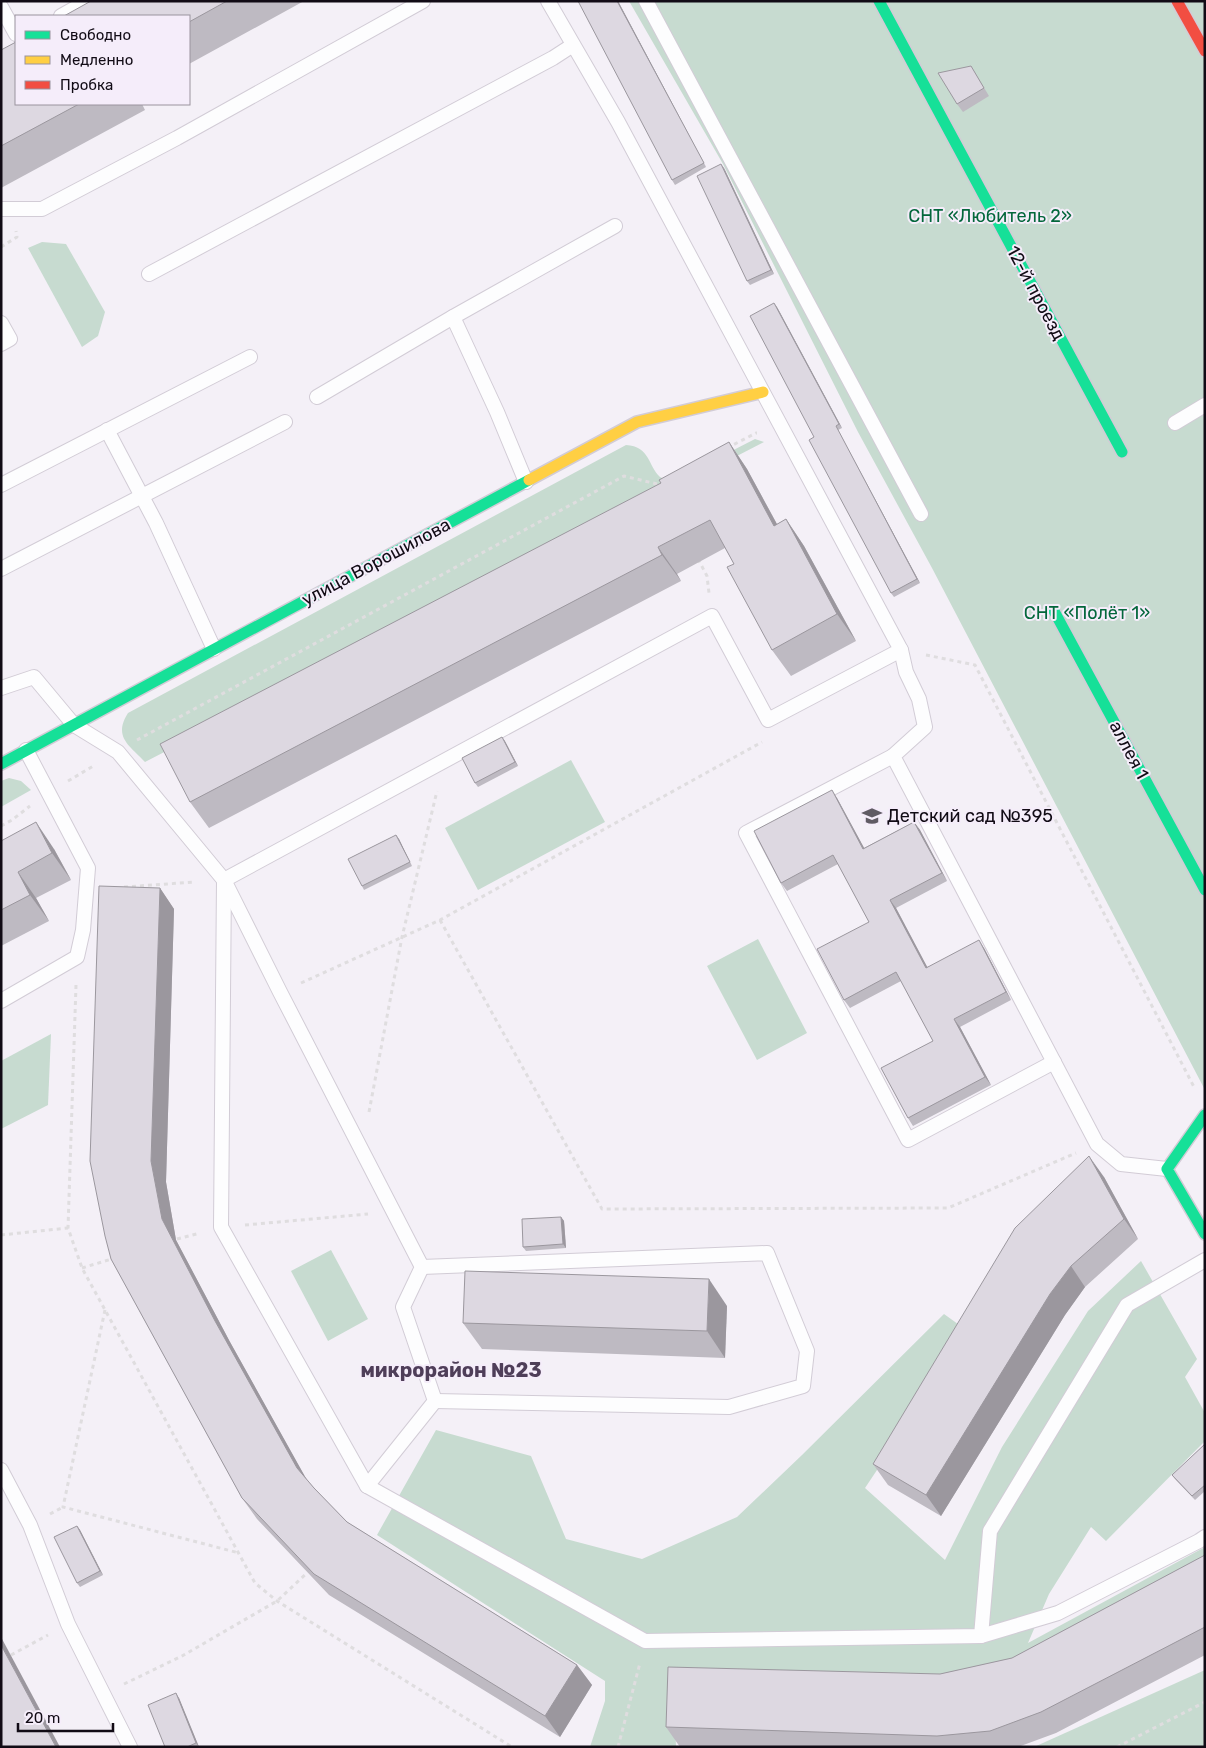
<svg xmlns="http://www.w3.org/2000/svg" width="1206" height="1748" font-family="Rubik,sans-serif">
	<rect width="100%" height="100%" fill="#f4f0f7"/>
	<g fill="#c7dbd0">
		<path d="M629 1H1205V1090L932 568 858 432 723 164Z"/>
		<path d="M42 242 66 244 105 312 98 336 82 347 28 248Z"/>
		<path d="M755 439 764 442 145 762C129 745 113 737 128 713L626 445C650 446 648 466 660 477 663 479 668 480 671 482Z"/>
		<path d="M571 760 605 822 478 890 445 828Z"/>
		<path d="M9 778 21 781 31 790 1 807V781Z"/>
		<path d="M758 939 807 1033 757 1060 707 966Z"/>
		<path d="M51 1034 48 1105 1 1129V1061Z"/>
		<path d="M331 1250 368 1319 328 1341 291 1271Z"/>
		<path d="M1141 1261 1197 1359 1185 1377 1205 1413V1441L1106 1541 1091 1527 1049 1594 1028 1643 1205 1547V1570L1033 1662 941 1681 674 1686 676 1747H590L605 1701V1681L377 1535 436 1430 531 1456 566 1539 642 1559 737 1517 802 1455 944 1314 969 1332 865 1488 945 1560 1002 1447 1088 1311Z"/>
		<path d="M1205 1670V1747H1034Z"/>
	</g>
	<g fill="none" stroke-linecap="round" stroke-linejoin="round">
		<defs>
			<g id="lane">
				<path d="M548 1 618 122 901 650 768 720 712 616 224 880 221 1227 367 1486 645 1641 981 1636 1058 1613 1199 1541 1205 1537"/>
				<path d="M646 1 921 514"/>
				<path d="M1 7 16 34"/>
				<path d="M61 16 88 1"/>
				<path d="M1 209H42L177 138 423 1"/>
				<path d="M149 274 553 58 573 45"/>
				<path d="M453 317 497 412 526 482"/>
				<path d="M1 323 10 339 1 344"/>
				<path d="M317 397 453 317 615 226"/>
				<path d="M1175 423 1205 405"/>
				<path d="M107 430 156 523 214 649"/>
				<path d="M1 485 250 357"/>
				<path d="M1 569 285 422"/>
				<path d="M901 650 906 672 919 699 925 727 893 756 1097 1144 1121 1164 1167 1169"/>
				<path d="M1 688 34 677 74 725 118 752 224 880 280 992 422 1267 403 1307 435 1401 367 1486"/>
				<path d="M893 756 746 833 908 1140 1054 1062"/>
				<path d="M1 1001 77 957 83 930 88 868 26 750"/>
				<path d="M422 1267 767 1253 807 1351 803 1386 729 1407 435 1401"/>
				<path d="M1 1470 30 1525 68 1624 130 1747"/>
				<path d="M981 1636 990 1531 1127 1305 1205 1260"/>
			</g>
			<g id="fast">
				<path d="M879 1 1122 452"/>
				<path d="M1054 611 1205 890"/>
				<path d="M1 764 529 480"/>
				<path d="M1205 1115 1167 1169 1205 1234"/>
			</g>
			<path id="slow" d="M529 480 637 422 763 392"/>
			<path id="jam" d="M1177 1 1205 51"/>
		</defs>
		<use href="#lane" stroke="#d2ccd6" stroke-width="16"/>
		<use href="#fast" stroke="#d2ccd6" stroke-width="14"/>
		<use href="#slow" stroke="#d2ccd6" stroke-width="14"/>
		<use href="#jam" stroke="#d2ccd6" stroke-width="14"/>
		<g stroke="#dfdddf" stroke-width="3" stroke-dasharray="4 4" stroke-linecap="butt">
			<path d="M1 247 17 237 16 231"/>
			<path d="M727 448 756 433H757"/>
			<path d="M698 559 707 576 709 593"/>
			<path d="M926 655 975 665 1194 1087"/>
			<path d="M137 740 624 476 657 484 664 480"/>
			<path d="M68 781 95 765"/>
			<path d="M1 826 12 820 30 806"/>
			<path d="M124 887 195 882"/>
			<path d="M440 920 602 1209 948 1208 1076 1153"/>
			<path d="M301 983 440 920 762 742"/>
			<path d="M76 985 68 1228 82 1268 255 1583 277 1601 512 1747"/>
			<path d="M369 1112 402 937 437 791"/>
			<path d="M245 1225 368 1214"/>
			<path d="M1 1235 68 1228"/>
			<path d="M177 1239 200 1233"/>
			<path d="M82 1268 115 1258"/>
			<path d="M105 1310 63 1507 239 1553"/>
			<path d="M50 1514 63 1507"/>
			<path d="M11 1655 48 1635"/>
			<path d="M124 1684 182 1656 277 1601 307 1573"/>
			<path d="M618 1747 640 1663"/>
			<path d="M1117 1747 1205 1702"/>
		</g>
		<use href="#lane" stroke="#fdfdfe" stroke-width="14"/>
		<use href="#fast" stroke="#16e098" stroke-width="11"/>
		<use href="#slow" stroke="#ffcf43" stroke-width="11"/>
		<use href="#jam" stroke="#f24e42" stroke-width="11"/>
	</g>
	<g fill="#bebac2">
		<path d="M91 1H304L189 64V16Z"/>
		<path d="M618 1 706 167 675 185 672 180Z"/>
		<path d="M1 50 16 104H142L145 110 1 188Z"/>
		<path d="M971 66 989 96 963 112 957 104Z"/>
		<path d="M724 168 774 274 750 285 747 281Z"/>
		<path d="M777 307 842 428 838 430 920 583 894 597 891 593Z"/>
		<path d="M729 442 747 469 777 524 786 519 804 546 856 641 791 676 772 650 734 564 725 548 677 574 681 581 209 828 190 802 661 483Z"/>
		<path d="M502 737 518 766 478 787 475 783Z"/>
		<path d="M837 798 864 848 914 822 920 830 947 881 896 908 927 967 984 948 1011 1000 960 1027 991 1085 913 1126 908 1118 933 1041 901 981 850 1008 844 1000 869 922 838 864 787 891 781 883Z"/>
		<path d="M399 839 412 866 364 890 362 886Z"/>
		<path d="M1 841 54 849 71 880 36 898 49 921 1 946Z"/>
		<path d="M160 888 174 909 166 1182 176 1240 230 1342 306 1479 314 1488 347 1522 577 1665 592 1685 560 1737 329 1595 257 1519 242 1498 111 1259Z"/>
		<path d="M1104 1177 1138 1239 1085 1287 1065 1315 941 1516 888 1485 873 1464Z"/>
		<path d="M561 1217 564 1221 566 1248 526 1251 523 1247Z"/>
		<path d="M727 1306 725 1358 482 1349 463 1323Z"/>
		<path d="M1205 1444V1491L1195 1500 1175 1479 1172 1475Z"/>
		<path d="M77 1526 80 1530 103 1575 80 1587 77 1583Z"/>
		<path d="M1205 1555V1655L1056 1733 1018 1747H680L666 1727 940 1674 1012 1658Z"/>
		<path d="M179 1698 199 1747H165Z"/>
	</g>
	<g fill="#9b979e">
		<path d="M617 1H618L706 167 704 163Z"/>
		<path d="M721 164 724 168 774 274 771 270Z"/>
		<path d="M774 303 777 307 842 428 839 424Z"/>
		<path d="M836 426 838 430 920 583 917 579Z"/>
		<path d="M729 442 747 469 792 552 774 526Z"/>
		<path d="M786 519 804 546 856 641 837 614Z"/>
		<path d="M658 547 677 574 681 581 662 555Z"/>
		<path d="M502 737 505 741 518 766 515 762Z"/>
		<path d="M832 790 837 798 869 857 863 849Z"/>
		<path d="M36 822 54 849 71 880 52 853Z"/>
		<path d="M914 822 920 830 947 881 942 873Z"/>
		<path d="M396 835 399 839 412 866 410 862Z"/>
		<path d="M18 872 36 898 49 921 30 895Z"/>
		<path d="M160 888 174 909 166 1182 176 1240 230 1342 312 1489 297 1468 215 1321 162 1219 151 1161Z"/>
		<path d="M890 900 896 908 932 976 926 968Z"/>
		<path d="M979 940 984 948 1011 1000 1006 992Z"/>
		<path d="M954 1019 960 1027 991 1085 985 1077Z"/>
		<path d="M1089 1156 1104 1177 1138 1239 1124 1219Z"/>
		<path d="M561 1217 564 1221 566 1248 563 1244Z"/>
		<path d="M1071 1266 1085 1287 1065 1315 941 1516 926 1495 1050 1294Z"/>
		<path d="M709 1279 727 1306 725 1358 707 1331Z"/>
		<path d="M77 1526 80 1530 103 1575 100 1571Z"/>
		<path d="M1 1637 60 1747H56L1 1645Z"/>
		<path d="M577 1665 592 1685 560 1737 545 1716Z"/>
		<path d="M176 1693 179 1698 199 1747 196 1743Z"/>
	</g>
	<g fill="#ddd8e1" stroke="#9b979e">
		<path d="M91 1H227L189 22V16H64Z"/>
		<path d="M578 1H617L704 163 672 180Z"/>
		<path d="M16 42V104H79L1 146V50Z"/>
		<path d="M971 66 984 88 957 104 938 73Z"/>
		<path d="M721 164 771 270 747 281 697 176Z"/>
		<path d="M774 303 839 424 836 426 917 579 891 593 809 440 814 437 750 316Z"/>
		<path d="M729 442 774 526 786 519 837 614 772 650 727 567 734 564 710 520 658 547 662 555 190 802 160 744 661 483 659 480Z"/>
		<path d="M502 737 515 762 475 783 462 758Z"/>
		<path d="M832 790 863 849 914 822 942 873 890 900 926 968 979 940 1006 992 954 1019 985 1077 908 1118 881 1068 933 1041 896 972 844 1000 817 949 869 922 833 855 781 883 754 831Z"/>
		<path d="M36 822 52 853 18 872 30 895 1 910V841Z"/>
		<path d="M396 835 410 862 362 886 348 859Z"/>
		<path d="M99 886 160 888 151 1161 162 1219 215 1321 297 1468 314 1488 347 1522 577 1665 545 1716 314 1574 242 1498 111 1259 105 1236 90 1161Z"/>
		<path d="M1089 1156 1124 1219 1071 1266 1050 1294 926 1495 873 1464 1015 1228Z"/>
		<path d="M561 1217 563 1244 523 1247 522 1219Z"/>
		<path d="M465 1271 709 1279 707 1331 463 1323Z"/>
		<path d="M1205 1444V1485L1192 1496 1172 1475Z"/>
		<path d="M77 1526 100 1571 77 1583 54 1537Z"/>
		<path d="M1205 1555V1627L1041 1712 990 1731 937 1736 666 1727 668 1667 940 1674 1012 1658Z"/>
		<path d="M1 1645 56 1747H1Z"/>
		<path d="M176 1693 196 1743 187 1747H165L148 1705Z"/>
	</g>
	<defs>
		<symbol id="school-bare" viewBox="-9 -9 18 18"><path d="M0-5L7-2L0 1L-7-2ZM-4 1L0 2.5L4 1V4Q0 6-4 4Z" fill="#605b64" stroke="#f5edfa" stroke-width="2.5" paint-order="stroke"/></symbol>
	</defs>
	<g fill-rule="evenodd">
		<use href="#school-bare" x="858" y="802" width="28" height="28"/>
	</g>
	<g text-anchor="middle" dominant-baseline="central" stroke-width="4" stroke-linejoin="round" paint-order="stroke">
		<g font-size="18" fill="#03673b" stroke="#f5edfa">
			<text x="990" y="216">СНТ «Любитель 2»</text>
			<text x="1087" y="613">СНТ «Полёт 1»</text>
		</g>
		<g font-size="18" fill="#110b15" stroke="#f5edfa">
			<text transform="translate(1036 293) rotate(62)">12-й проезд</text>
			<text transform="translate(376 562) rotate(-28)">улица Ворошилова</text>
			<text transform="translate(1129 750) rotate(62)">аллея 1</text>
		</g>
		<g font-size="18" fill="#110b15" stroke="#f5edfa" text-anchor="start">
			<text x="887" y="816">Детский сад №395</text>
		</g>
		<g font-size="20" font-weight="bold" fill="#4f3e59" stroke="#f5edfa">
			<text x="451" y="1370">микрорайон №23</text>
		</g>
	</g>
	<rect width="1206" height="1748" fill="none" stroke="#110b15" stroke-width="5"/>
	<rect x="15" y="15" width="175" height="90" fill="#f5edfa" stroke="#9a939e"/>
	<rect x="25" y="31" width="25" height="8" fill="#16e098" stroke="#9a939e"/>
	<text x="60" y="40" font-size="15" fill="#110b15">Свободно</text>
	<rect x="25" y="56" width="25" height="8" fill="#ffcf43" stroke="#9a939e"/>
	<text x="60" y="65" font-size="15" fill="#110b15">Медленно</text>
	<rect x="25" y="81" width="25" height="8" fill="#f24e42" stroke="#9a939e"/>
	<text x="60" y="90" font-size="15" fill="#110b15">Пробка</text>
	<path d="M18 1723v8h95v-8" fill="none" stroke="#110b15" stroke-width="2.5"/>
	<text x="25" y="1723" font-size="15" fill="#110b15" stroke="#f5edfa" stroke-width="4" paint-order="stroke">20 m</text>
</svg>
